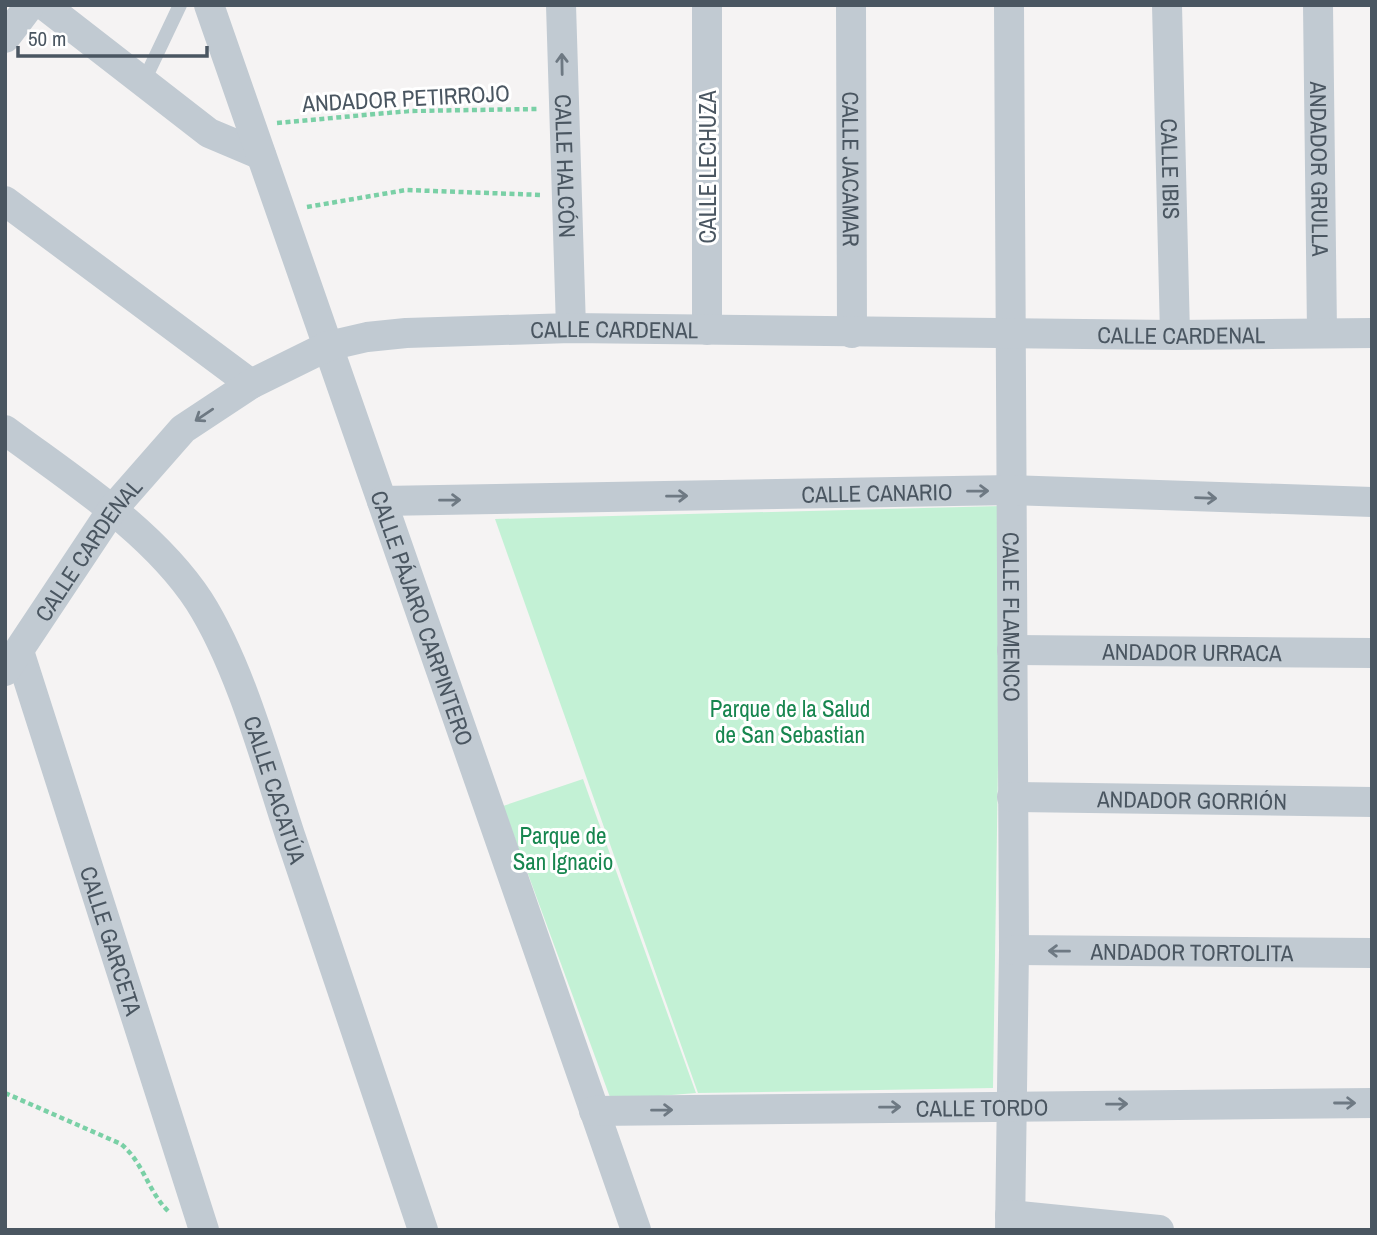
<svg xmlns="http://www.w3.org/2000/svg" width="1377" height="1235" font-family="'Archivo Narrow',sans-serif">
	<rect width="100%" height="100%" fill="#f5f3f3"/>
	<g fill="#c3f1d5">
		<path d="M1002 506 993 1088 698 1093 495 519Z"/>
		<path d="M583 779 696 1093 611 1100 503 806Z"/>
	</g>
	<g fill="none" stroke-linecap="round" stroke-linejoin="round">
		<g stroke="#7ad0a6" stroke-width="4.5" stroke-dasharray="5 3.5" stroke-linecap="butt">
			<path d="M277 123 409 111 537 109"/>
			<path d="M307 207 406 190 542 195"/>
			<path d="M5 1093 121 1144C144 1163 148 1192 169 1212"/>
		</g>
		<path stroke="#c1cad2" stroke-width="14" d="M143 83 180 5"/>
		<g stroke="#c1cad2" stroke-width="30">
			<path d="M44 5 209 133 261 155"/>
			<path id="s1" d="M209 5 636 1230"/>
			<path id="s2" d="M561 5 571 328"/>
			<path d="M707 5V330"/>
			<path id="s3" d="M851 5 852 333"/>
			<path id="s4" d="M1009 5 1014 950 1010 1230"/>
			<path id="s5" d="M1167 5 1175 335"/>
			<path id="s6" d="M1318 5 1322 332"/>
			<path d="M5 38 30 5"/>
			<path d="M5 201 251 384"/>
			<path id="s7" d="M5 430C71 479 153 531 199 601 240 665 267 765 291 838 335 968 379 1099 423 1230"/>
			<path id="s8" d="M382 501 1012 490 1372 502"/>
			<path id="s9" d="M1012 650 1372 653"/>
			<path id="s10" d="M19 651 204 1230"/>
			<path id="s11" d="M5 671 112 510 183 429 251 384 328 346 367 337 406 333 571 328 1175 335 1372 333"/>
			<path id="s12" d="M1012 797 1372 802"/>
			<path id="s13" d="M1014 950 1372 953"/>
			<path id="s14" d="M594 1111 1372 1103"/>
			<path d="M1010 1215 1159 1230"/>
		</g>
	</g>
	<defs><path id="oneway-shaft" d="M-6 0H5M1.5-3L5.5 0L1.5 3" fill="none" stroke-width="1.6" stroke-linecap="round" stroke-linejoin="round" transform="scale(1.75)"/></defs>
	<g stroke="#6e7983">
		<use href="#oneway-shaft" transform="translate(562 64) rotate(-91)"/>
		<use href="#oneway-shaft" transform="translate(204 415) rotate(146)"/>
		<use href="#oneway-shaft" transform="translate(978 491) rotate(-1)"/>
		<use href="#oneway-shaft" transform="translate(677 496) rotate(-1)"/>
		<use href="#oneway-shaft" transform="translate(1206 498) rotate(2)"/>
		<use href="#oneway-shaft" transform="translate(450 500) rotate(-1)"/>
		<use href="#oneway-shaft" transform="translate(1059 951) rotate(-179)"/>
		<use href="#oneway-shaft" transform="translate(1345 1103)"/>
		<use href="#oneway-shaft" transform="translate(1117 1104) rotate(-1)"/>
		<use href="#oneway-shaft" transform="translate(890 1107) rotate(-1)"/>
		<use href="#oneway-shaft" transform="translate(662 1110) rotate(-1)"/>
	</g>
	<g text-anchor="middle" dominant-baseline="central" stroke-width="6" stroke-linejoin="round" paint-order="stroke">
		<g font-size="23" fill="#4a5661" stroke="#fff">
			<text transform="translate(406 98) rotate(-3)">ANDADOR PETIRROJO</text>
			<text stroke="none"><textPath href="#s2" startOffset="161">CALLE HALCÓN</textPath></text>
			<text transform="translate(707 167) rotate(-90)">CALLE LECHUZA</text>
			<text stroke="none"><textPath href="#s3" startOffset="164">CALLE JACAMAR</textPath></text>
			<text stroke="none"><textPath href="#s6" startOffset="164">ANDADOR GRULLA</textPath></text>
			<text stroke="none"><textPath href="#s5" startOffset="164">CALLE IBIS</textPath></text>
			<text stroke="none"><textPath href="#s11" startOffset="756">CALLE CARDENAL</textPath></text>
			<text stroke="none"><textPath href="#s11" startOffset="1323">CALLE CARDENAL</textPath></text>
			<text stroke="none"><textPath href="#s8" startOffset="495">CALLE CANARIO</textPath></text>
			<text stroke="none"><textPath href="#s11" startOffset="147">CALLE CARDENAL</textPath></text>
			<text stroke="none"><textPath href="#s1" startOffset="649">CALLE PÁJARO CARPINTERO</textPath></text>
			<text stroke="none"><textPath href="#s4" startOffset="612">CALLE FLAMENCO</textPath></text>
			<text stroke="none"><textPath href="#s9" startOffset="180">ANDADOR URRACA</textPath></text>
			<text stroke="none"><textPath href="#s7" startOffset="464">CALLE CACATÚA</textPath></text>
			<text stroke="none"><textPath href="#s12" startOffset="180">ANDADOR GORRIÓN</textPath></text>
			<text stroke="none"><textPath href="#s10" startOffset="304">CALLE GARCETA</textPath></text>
			<text stroke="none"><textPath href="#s13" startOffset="178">ANDADOR TORTOLITA</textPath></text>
			<text stroke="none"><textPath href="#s14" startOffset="388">CALLE TORDO</textPath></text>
		</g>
		<g font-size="23" fill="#17864f" stroke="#fff">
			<text x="790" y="708">Parque de la Salud<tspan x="790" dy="26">de San Sebastian</tspan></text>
			<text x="563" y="835">Parque de<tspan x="563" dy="26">San Ignacio</tspan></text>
		</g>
	</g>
	<rect width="1377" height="1235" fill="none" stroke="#4a5661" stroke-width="14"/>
	<path d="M18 46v10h189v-10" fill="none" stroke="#4a5661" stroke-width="3.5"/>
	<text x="28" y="46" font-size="21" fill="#4a5661" stroke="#ffffff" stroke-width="5" paint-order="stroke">50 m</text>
</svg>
